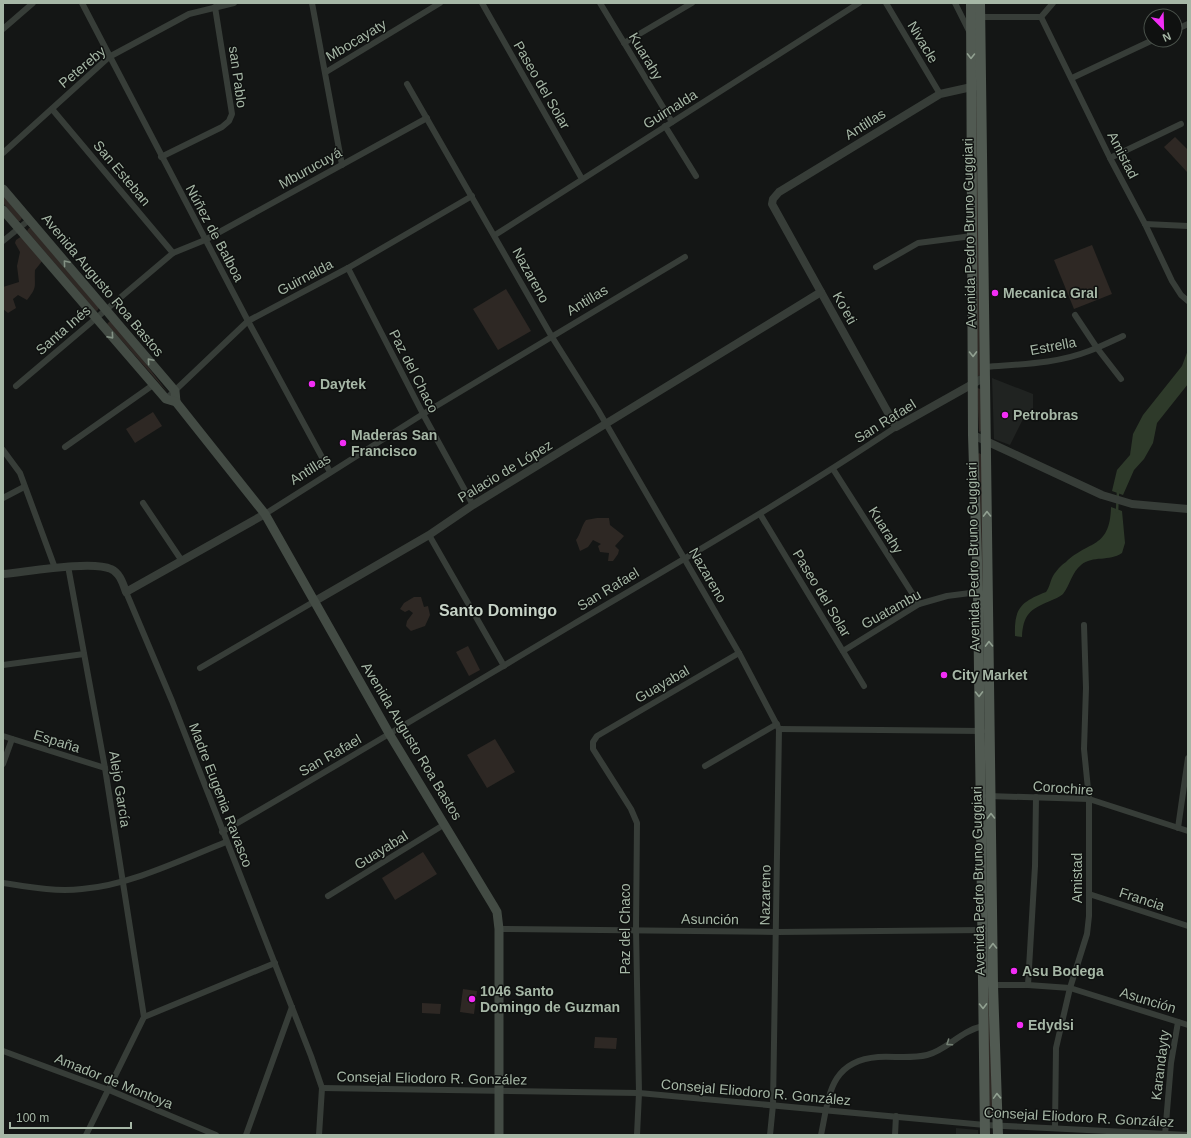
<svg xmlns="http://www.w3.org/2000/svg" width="1191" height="1138" font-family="Arial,sans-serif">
	<rect width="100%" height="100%" fill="#141615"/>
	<g fill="#202321">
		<path d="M992 378 1033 394V412L1027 411 1010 445 994 439Z"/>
		<path d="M956 1128 978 1130V1135H956Z"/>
	</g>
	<g fill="#2e2824">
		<path d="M975 96 979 97 980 375 977 377Z"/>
		<path d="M1175 137 1188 150 1187 172 1164 147Z"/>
		<path d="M3 195 22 218 20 221H18L3 203Z"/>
		<path d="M29 228H31L99 308 97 311 95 310 27 231Z"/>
		<path d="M22 236 43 260 35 270C34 287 38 286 27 300L18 295 13 299 16 308 8 313 3 309V287L19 282 17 266 20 252 15 243 16 240Z"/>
		<path d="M1092 245 1112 294 1074 309 1054 260Z"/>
		<path d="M506 289 531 331 498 350 473 309Z"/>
		<path d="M110 321 140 356 168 393 107 324Z"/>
		<path d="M977 388 981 389V431L979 432Z"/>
		<path d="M153 412 162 426 135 443 126 429Z"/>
		<path d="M979 453 982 455 986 719 978 454Z"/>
		<path d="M597 518H609L610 525 624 536 615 546 619 550 618 554 613 561H608L609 553 600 552 598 546 601 544 593 540 588 547 580 551 576 540C581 533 581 527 586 520Z"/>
		<path d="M414 597H421L424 607 428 606 430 615 425 626 411 631 406 626 407 621 413 613 409 610 405 612 400 609 404 603Z"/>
		<path d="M468 646 480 670 469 676 456 652Z"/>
		<path d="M495 739 515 772 487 788 467 755Z"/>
		<path d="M423 852 437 874 395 900 382 878Z"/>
		<path d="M463 989 477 991 474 1014 460 1012Z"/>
		<path d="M989 990 993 1112 991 1114 989 1112 987 991Z"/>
		<path d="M422 1003 441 1004 440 1014 422 1013Z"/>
		<path d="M595 1037 617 1038 616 1049 594 1048Z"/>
	</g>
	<g fill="#2e3a2a">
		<path d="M1188 350V384L1157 423 1153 443 1144 459 1134 470 1123 495 1112 491 1117 470 1130 455 1133 434 1143 415 1182 366Z"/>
		<path d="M1111 507 1122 511 1125 543 1122 553C1109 562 1093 555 1081 565 1072 572 1070 585 1063 594 1060 597 1054 599 1050 601 1030 609 1023 615 1022 637L1015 636C1014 609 1020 602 1046 592 1050 587 1050 581 1053 576 1056 571 1061 565 1066 562 1089 540 1110 549 1111 507Z"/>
	</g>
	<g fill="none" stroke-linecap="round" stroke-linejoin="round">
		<path stroke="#2e3a2a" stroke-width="2.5" d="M1117 512 1118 491"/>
		<g stroke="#373d38" stroke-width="6">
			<path d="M82 3 248 321 330 472"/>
			<path d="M312 3 342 165"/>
			<path d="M482 3 582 179"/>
			<path d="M600 3 672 122"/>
			<path d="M886 3 940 94"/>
			<path d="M955 3 970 33"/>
			<path d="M980 17H1041L1053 3"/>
			<path d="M1041 17 1110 158 1145 224 1172 281 1181 295 1188 301"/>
			<path d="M3 29 33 3"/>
			<path d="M1175 30 1188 24"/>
			<path d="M624 43 692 3"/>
			<path d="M326 72 440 3"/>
			<path d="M1072 78 1153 40"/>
			<path d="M407 84 552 337 598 410 739 653 779 729 773 1105 770 1135"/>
			<path d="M52 109 173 253"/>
			<path d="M665 126 696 176"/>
			<path d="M3 153 109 57 189 14 234 3"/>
			<path d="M161 157 222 127 229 121 232 114 215 7"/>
			<path d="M1110 158 1181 124"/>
			<path d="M1145 224 1188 226"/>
			<path d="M495 235 859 3"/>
			<path d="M3 241 29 220"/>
			<path d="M876 267 918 243 972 236"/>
			<path d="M348 268 423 414 473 505"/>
			<path d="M1075 315 1097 348 1121 379"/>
			<path d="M985 367C1020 364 1056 364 1089 351 1100 347 1112 341 1123 336"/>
			<path d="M16 386 173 253 205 240 427 118"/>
			<path d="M166 399 248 321 348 268 472 196"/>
			<path d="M65 447 153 385"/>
			<path d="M3 450 20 473 55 568"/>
			<path d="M833 469 919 604"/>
			<path d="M3 498 24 487"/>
			<path d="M143 503 182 561"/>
			<path d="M265 514 423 414 685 257"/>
			<path d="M760 514 864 686"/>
			<path d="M429 535 504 666"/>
			<path d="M68 566 105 768 144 1017"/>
			<path d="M126 592 172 701 311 1056 322 1088 319 1135"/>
			<path d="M843 651 919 604 947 596 978 592"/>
			<path d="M3 665 84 654"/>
			<path d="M200 668 315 601"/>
			<path d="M779 729 982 731"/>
			<path d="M3 736 105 768"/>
			<path d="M3 764 12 739"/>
			<path d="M705 766 777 724"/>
			<path d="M988 796 1089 799 1188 831"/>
			<path d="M1178 828 1188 758"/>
			<path d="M222 832C340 764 456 694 572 625 681 561 791 497 896 427"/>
			<path d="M3 883C29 887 55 892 82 889 130 885 181 860 226 842"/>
			<path d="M1089 894 1188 926"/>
			<path d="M328 896 445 824"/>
			<path d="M499 929 777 932 985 930"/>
			<path d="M991 985H1028L1070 988 1188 1025"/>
			<path d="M1028 985 1035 866 1036 797"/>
			<path d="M3 1051 109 1090 216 1135"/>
			<path d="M322 1088 639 1093 985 1125 1188 1135"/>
			<path d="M1055 1127 1056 1048 1070 988 1087 934 1089 916V799L1084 749 1086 688 1084 625"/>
			<path d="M86 1135 144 1017 275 963"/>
			<path d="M246 1135 292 1007"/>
			<path d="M637 1135 639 1093 636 929 637 823 631 809 593 749V742L597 736 739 653"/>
			<path d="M821 1135C829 1097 829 1061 878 1057 894 1056 911 1059 927 1055 947 1050 960 1031 983 1026"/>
			<path d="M895 1135 896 1116"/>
			<path d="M1165 1135 1171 1063 1178 1022"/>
		</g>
		<g stroke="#373d38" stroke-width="8">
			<path d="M976 86 940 94 779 192 773 199 772 204 896 427 985 377"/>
			<path d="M973 435 1102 495 1132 504 1188 509"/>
			<path d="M3 574C26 572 92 560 111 569 120 573 123 584 126 592L265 514"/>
			<path d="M315 601 429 535 473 505 821 292"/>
		</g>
		<g stroke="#434b44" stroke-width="9">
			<path d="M3 189 175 391 176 402"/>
			<path d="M3 210 166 399 176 402 265 514 390 735 493 905 497 912 499 929V1135"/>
		</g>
		<g stroke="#515a52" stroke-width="10">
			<path d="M971 3 973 435 978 592 985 1135"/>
			<path d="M980 3 993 985 998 1135"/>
		</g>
	</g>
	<defs><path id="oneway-chevron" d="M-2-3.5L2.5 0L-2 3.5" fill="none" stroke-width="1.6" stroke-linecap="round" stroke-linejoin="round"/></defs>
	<g stroke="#91a091">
		<use href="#oneway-chevron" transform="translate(971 56) rotate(91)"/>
		<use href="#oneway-chevron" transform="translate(973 354) rotate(89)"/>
		<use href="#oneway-chevron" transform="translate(987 514) rotate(-91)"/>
		<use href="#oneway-chevron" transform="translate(989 644) rotate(-91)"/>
		<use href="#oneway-chevron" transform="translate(979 694) rotate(89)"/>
		<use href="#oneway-chevron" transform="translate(991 816) rotate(-91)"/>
		<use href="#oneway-chevron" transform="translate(993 946) rotate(-91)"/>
		<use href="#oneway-chevron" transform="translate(983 1006) rotate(89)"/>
		<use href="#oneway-chevron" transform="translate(997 1096) rotate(-92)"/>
	</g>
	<g stroke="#839184">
		<use href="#oneway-chevron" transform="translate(66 263) rotate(-130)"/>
		<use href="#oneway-chevron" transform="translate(111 336) rotate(49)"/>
		<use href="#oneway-chevron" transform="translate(150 361) rotate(-131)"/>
	</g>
	<use stroke="#748074" href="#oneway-chevron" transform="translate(949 1043) rotate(146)"/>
	<g fill="#f22df5" stroke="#0f1110" stroke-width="1.5">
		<circle cx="995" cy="293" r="4"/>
		<circle cx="312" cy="384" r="4"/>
		<circle cx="1005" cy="415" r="4"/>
		<circle cx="343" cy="443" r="4"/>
		<circle cx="944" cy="675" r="4"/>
		<circle cx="1014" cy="971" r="4"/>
		<circle cx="472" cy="999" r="4"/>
		<circle cx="1020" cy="1025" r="4"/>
	</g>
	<g text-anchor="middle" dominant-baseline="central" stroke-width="3" stroke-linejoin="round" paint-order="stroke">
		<g font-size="14" fill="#a6b7a6" stroke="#0f1110">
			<text transform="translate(356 40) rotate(-31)">Mbocayaty</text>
			<text transform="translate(923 42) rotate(59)">Nivacle</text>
			<text transform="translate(646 56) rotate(59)">Kuarahy</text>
			<text transform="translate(82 67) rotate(-40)">Petereby</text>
			<text transform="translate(238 77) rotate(82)">san Pablo</text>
			<text transform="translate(542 85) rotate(60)">Paseo del Solar</text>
			<text transform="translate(670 109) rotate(-32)">Guirnalda</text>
			<text transform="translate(865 124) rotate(-32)">Antillas</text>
			<text transform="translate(1123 155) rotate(63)">Amistad</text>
			<text transform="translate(310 168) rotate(-29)">Mburucuyá</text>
			<text transform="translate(122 173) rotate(50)">San Esteban</text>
			<text transform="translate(215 233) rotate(62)">Núñez de Balboa</text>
			<text transform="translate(969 233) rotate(-91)">Avenida Pedro Bruno Guggiari</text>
			<text transform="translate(531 275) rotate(61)">Nazareno</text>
			<text transform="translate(305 277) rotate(-28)">Guirnalda</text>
			<text transform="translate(103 285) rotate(50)">Avenida Augusto Roa Bastos</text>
			<text transform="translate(587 300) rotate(-31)">Antillas</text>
			<text transform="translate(845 308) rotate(61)">Ko'eti</text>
			<text transform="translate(63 330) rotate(-41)">Santa Inés</text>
			<text transform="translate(1053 346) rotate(-11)">Estrella</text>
			<text transform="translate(414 371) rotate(63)">Paz del Chaco</text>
			<text transform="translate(885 421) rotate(-32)">San Rafael</text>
			<text transform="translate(310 469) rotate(-32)">Antillas</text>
			<text transform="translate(505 471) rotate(-31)">Palacio de López</text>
			<text transform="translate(886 530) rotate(58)">Kuarahy</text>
			<text transform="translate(973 557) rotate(-91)">Avenida Pedro Bruno Guggiari</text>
			<text transform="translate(708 575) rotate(60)">Nazareno</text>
			<text transform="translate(608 589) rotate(-31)">San Rafael</text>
			<text transform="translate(822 593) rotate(59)">Paseo del Solar</text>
			<text transform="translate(891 609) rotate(-29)">Guatambu</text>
			<text transform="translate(662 684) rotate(-30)">Guayabal</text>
			<text transform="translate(57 741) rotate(17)">España</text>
			<text transform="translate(412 741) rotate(59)">Avenida Augusto Roa Bastos</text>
			<text transform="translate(330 755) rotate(-30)">San Rafael</text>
			<text transform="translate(1063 788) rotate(4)">Corochire</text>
			<text transform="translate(120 789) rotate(81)">Alejo García</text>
			<text transform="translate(221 795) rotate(69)">Madre Eugenia Ravasco</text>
			<text transform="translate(381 850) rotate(-32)">Guayabal</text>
			<text transform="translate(1077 878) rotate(-90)">Amistad</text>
			<text transform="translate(978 881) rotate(-91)">Avenida Pedro Bruno Guggiari</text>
			<text transform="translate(765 895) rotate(-89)">Nazareno</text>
			<text transform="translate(1142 899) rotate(18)">Francia</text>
			<text transform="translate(710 919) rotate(1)">Asunción</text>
			<text transform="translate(625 929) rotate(-90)">Paz del Chaco</text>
			<text transform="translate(1148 1000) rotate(17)">Asunción</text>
			<text transform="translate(1160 1065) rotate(-83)">Karandayty</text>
			<text transform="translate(432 1078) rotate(1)">Consejal Eliodoro R. González</text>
			<text transform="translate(114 1081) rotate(22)">Amador de Montoya</text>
			<text transform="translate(756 1092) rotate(5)">Consejal Eliodoro R. González</text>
			<text transform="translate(1079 1117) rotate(3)">Consejal Eliodoro R. González</text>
		</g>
		<g font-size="14" font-weight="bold" fill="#a6b7a6" stroke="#0f1110" text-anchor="start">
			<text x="1003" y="293">Mecanica Gral</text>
			<text x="320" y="384">Daytek</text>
			<text x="1013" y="415">Petrobras</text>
			<text x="351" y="435">Maderas San<tspan x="351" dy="16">Francisco</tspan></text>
			<text x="952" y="675">City Market</text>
			<text x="1022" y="971">Asu Bodega</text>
			<text x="480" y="991">1046 Santo<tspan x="480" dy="16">Domingo de Guzman</tspan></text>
			<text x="1028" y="1025">Edydsi</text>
		</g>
		<g font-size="16" font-weight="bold" fill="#c7d3c7" stroke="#0f1110">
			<text x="498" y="610">Santo Domingo</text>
		</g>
	</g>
	<rect width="1191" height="1138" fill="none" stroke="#a6b7a6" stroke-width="8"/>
	<g transform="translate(1163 28) rotate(157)"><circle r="19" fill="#0f1110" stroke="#4b534c"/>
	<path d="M0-3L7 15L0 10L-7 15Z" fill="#f22df5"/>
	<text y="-6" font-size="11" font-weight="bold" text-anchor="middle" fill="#a6b7a6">N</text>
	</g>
	<path d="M10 1122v6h121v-6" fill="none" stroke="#a6b7a6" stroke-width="2"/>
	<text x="16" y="1122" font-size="12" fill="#a6b7a6" stroke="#0f1110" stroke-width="3" paint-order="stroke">100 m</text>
</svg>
